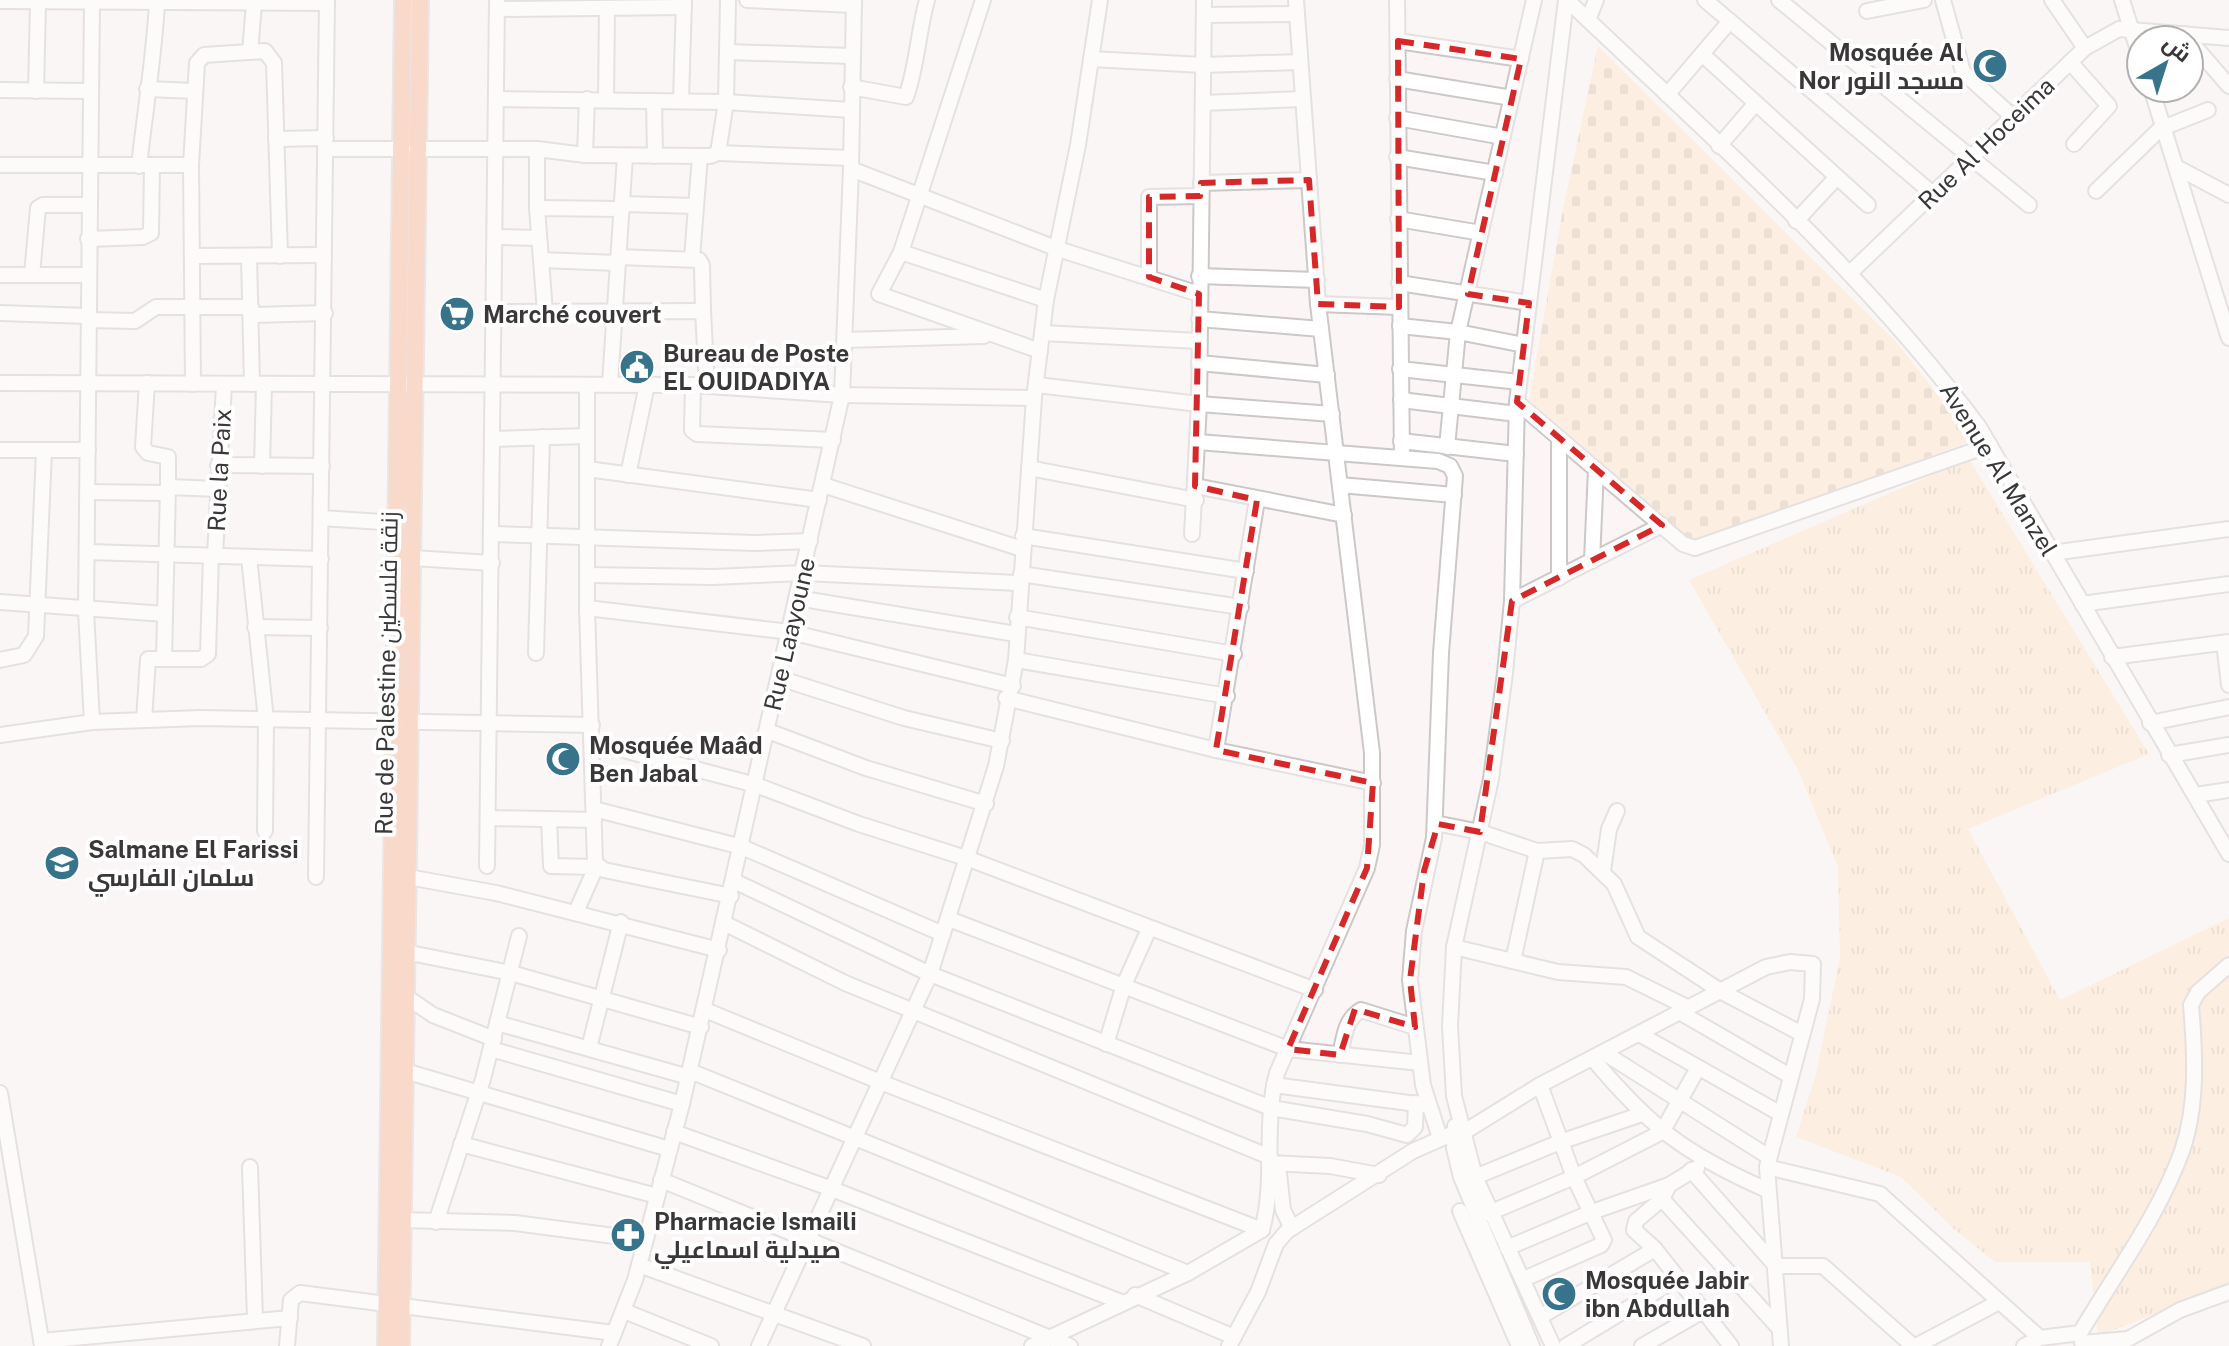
<svg xmlns="http://www.w3.org/2000/svg" width="2229" height="1346" font-family="'Public Sans',Cairo,sans-serif">
	<defs>
		<pattern id="grass-tufts" width="24" height="20" patternUnits="userSpaceOnUse" patternTransform="scale(2)"><rect width="24" height="20" fill="#fce5c5"/><path d="M3 7l-1-3M5 7V3M7 7l1-3M15 17l-1-3M17 17v-4M19 17l1-3" fill="none" stroke="#d9c5aa"/></pattern>
		<pattern id="cemetery-stones" width="16" height="16" patternUnits="userSpaceOnUse" patternTransform="scale(2)"><rect width="16" height="16" fill="#fce5c5"/><path d="M2 7V4a2 2 0 0 1 4 0v3zM10 15v-3a2 2 0 0 1 4 0v3z" fill="#d9c5aa"/></pattern>
	</defs>
	<rect width="100%" height="100%" fill="#fbf5f6"/>
	<path fill="url(#grass-tufts)" d="M1969 459 2149 754 1968 829 2060 1000 2229 918V1285L2098 1336 2090 1262H1995L1954 1229 1901 1177 1796 1137 1816 1074 1840 957 1838 867 1798 770 1689 580Z"/>
	<path fill="url(#cemetery-stones)" d="M1598 46 1897 343 1973 440 1696 544 1529 400 1563 209Z"/>
	<g fill="none" stroke-linecap="round" stroke-linejoin="round">
		<defs>
			<g id="minor">
				<path d="M92 0 86 611 92 722"/>
				<path d="M747 0 853 5"/>
				<path d="M983 0 901 252 879 294 1040 351"/>
				<path d="M1397 0 1402 458"/>
				<path d="M1567 0C1710 136 1861 268 1979 427L2229 854"/>
				<path d="M1705 0 1933 194"/>
				<path d="M1779 0 2029 205"/>
				<path d="M1943 0 1963 72 2013 117"/>
				<path d="M2052 0 2085 48"/>
				<path d="M2122 0 2141 60"/>
				<path d="M0 1 327 3"/>
				<path d="M497 9 684 7"/>
				<path d="M1867 11 1924 0"/>
				<path d="M1204 15 1297 14"/>
				<path d="M1588 20 1596 0"/>
				<path d="M2184 34 2229 86"/>
				<path d="M1398 41 1521 59"/>
				<path d="M250 52 254 4"/>
				<path d="M728 52 851 56"/>
				<path d="M1702 54 1868 205"/>
				<path d="M1091 59 1203 65 1300 62"/>
				<path d="M2070 62 2109 106 2074 144"/>
				<path d="M1397 79 1512 98"/>
				<path d="M851 87 906 97C917 67 918 32 927 0"/>
				<path d="M2151 88 2229 338"/>
				<path d="M147 89 195 91"/>
				<path d="M0 90 89 91"/>
				<path d="M36 91 38 2"/>
				<path d="M1667 95 1730 21"/>
				<path d="M496 99 726 102 851 110"/>
				<path d="M606 100 607 8"/>
				<path d="M654 101 655 156"/>
				<path d="M681 101 684 0"/>
				<path d="M1203 103 1303 99"/>
				<path d="M1397 118 1503 137"/>
				<path d="M276 139 326 138"/>
				<path d="M1719 146 1756 103"/>
				<path d="M326 149H403"/>
				<path d="M416 149H537"/>
				<path d="M718 153 851 158"/>
				<path d="M585 155 587 99"/>
				<path d="M1397 157 1495 173"/>
				<path d="M0 165H191"/>
				<path d="M139 166C145 111 154 58 157 3"/>
				<path d="M2178 168 2229 195"/>
				<path d="M851 169 1058 249 1199 294"/>
				<path d="M1201 183 1309 180"/>
				<path d="M2096 191 2160 129 2208 110"/>
				<path d="M622 204 696 206"/>
				<path d="M537 208V149L585 155 710 156 718 153 726 102 728 0"/>
				<path d="M1398 219 1481 233"/>
				<path d="M1796 221 1837 177"/>
				<path d="M496 237 539 238"/>
				<path d="M88 239 143 237 151 233 152 166"/>
				<path d="M901 252 1046 300"/>
				<path d="M192 256 324 255"/>
				<path d="M249 256 252 384"/>
				<path d="M618 257 699 260 702 265 703 311"/>
				<path d="M692 258 700 156"/>
				<path d="M541 260 617 263"/>
				<path d="M1850 273 2085 48 2119 29 2229 38"/>
				<path d="M0 275H88"/>
				<path d="M32 275 38 208 43 205H88"/>
				<path d="M1199 276 1317 280"/>
				<path d="M1149 277V197L1200 196"/>
				<path d="M1399 283 1529 303"/>
				<path d="M1318 304 1399 307"/>
				<path d="M495 312 703 311 707 386"/>
				<path d="M545 312 537 208 622 209"/>
				<path d="M0 313 88 316"/>
				<path d="M251 315 325 313"/>
				<path d="M1199 319 1321 329"/>
				<path d="M88 320 135 321 156 307H251"/>
				<path d="M1400 326 1458 332 1524 345"/>
				<path d="M1042 333 1199 341"/>
				<path d="M845 340 984 336"/>
				<path d="M1199 363 1327 375"/>
				<path d="M1400 369 1519 382"/>
				<path d="M0 383 693 385 842 395 1034 398"/>
				<path d="M147 383 143 447 148 453 168 457V487"/>
				<path d="M193 384 191 165 197 63 204 55 265 51 274 63 280 256"/>
				<path d="M610 384 625 156"/>
				<path d="M587 385V608L595 863 604 870 731 896"/>
				<path d="M693 385 692 430 697 434 833 440"/>
				<path d="M1037 385 1199 404 1332 414"/>
				<path d="M1401 400 1517 414"/>
				<path d="M1517 402 1683 544 1695 548 1990 445"/>
				<path d="M493 439 587 436"/>
				<path d="M1401 441 1516 454"/>
				<path d="M1198 442 1438 461 1450 466 1455 476 1441 653 1434 838 1414 931 1410 980 1423 1085 1440 1138"/>
				<path d="M1447 447 1458 332 1534 0"/>
				<path d="M0 450H88"/>
				<path d="M218 465 322 466"/>
				<path d="M262 466 264 384"/>
				<path d="M1029 468 1196 500"/>
				<path d="M587 469 819 500"/>
				<path d="M628 475 647 385"/>
				<path d="M823 485 1022 549"/>
				<path d="M1340 485 1454 495"/>
				<path d="M1195 486 1344 515"/>
				<path d="M88 492 167 493"/>
				<path d="M321 518 398 523"/>
				<path d="M492 534 754 543 810 541"/>
				<path d="M1192 534 1199 404 1204 0"/>
				<path d="M1023 536 1246 571"/>
				<path d="M87 552 321 559"/>
				<path d="M2052 553 2229 529"/>
				<path d="M215 556 224 384"/>
				<path d="M249 557 266 720 265 831"/>
				<path d="M412 558 492 563"/>
				<path d="M1592 561 1596 469"/>
				<path d="M1021 574 1241 607"/>
				<path d="M587 575 713 577 803 573 1020 583"/>
				<path d="M1559 578V438"/>
				<path d="M797 598 1016 634"/>
				<path d="M1512 601 1662 525"/>
				<path d="M0 602 165 614"/>
				<path d="M2082 604 2229 584"/>
				<path d="M587 608 790 632 1013 686"/>
				<path d="M1017 617 1234 654"/>
				<path d="M255 627 320 628"/>
				<path d="M2224 643 2229 685"/>
				<path d="M536 653 542 437"/>
				<path d="M2112 657 2229 642"/>
				<path d="M164 659 168 487 218 489"/>
				<path d="M0 660 24 655 36 636 44 451"/>
				<path d="M1016 660 1227 696"/>
				<path d="M779 678 904 718 1002 741"/>
				<path d="M1006 698 1216 750 1373 783"/>
				<path d="M144 720 148 659H201L208 654 211 556"/>
				<path d="M2150 723 2229 707"/>
				<path d="M768 731 866 768 986 804"/>
				<path d="M0 735 92 722 200 718 592 725"/>
				<path d="M593 742 756 785 859 824 969 859 1315 990"/>
				<path d="M1216 750 1257 500"/>
				<path d="M2169 755 2229 745"/>
				<path d="M2196 795 2229 790"/>
				<path d="M594 809 742 847 943 934"/>
				<path d="M489 818 594 820"/>
				<path d="M549 819 551 866 596 867 576 912"/>
				<path d="M1435 823 1480 832 1537 851 1572 849 1584 855 1614 884 1638 937 1722 992 1802 1034"/>
				<path d="M487 866 497 0"/>
				<path d="M1603 871 1609 829 1617 811"/>
				<path d="M397 875 496 893 719 950"/>
				<path d="M316 877 327 0"/>
				<path d="M734 881 930 974 1271 1108 1367 1124 1407 1135 1415 1127 1416 1103"/>
				<path d="M949 919 1288 1049 1420 1063"/>
				<path d="M726 924 845 983 1270 1157"/>
				<path d="M1454 947 1558 972 1626 977 1689 1008"/>
				<path d="M405 952 511 973 701 1027"/>
				<path d="M1513 961 1537 851"/>
				<path d="M405 996 433 1015 494 1039"/>
				<path d="M705 1010 883 1083 1262 1230"/>
				<path d="M1681 1013 1790 1076"/>
				<path d="M497 1023 689 1077"/>
				<path d="M1641 1035 1779 1113"/>
				<path d="M1106 1044 1124 985 1149 929"/>
				<path d="M589 1048 621 922"/>
				<path d="M491 1049 682 1104"/>
				<path d="M1606 1054 1769 1157"/>
				<path d="M1340 1055C1344 1038 1345 1019 1361 1010L1415 1027"/>
				<path d="M1593 1059C1650 1127 1685 1154 1767 1190"/>
				<path d="M405 1071 669 1149"/>
				<path d="M690 1071 1188 1273"/>
				<path d="M1274 1085 1424 1105"/>
				<path d="M0 1093 42 1346"/>
				<path d="M1455 1126 1454 1148 1461 1177 1532 1346"/>
				<path d="M674 1132 832 1189 1121 1302"/>
				<path d="M1461 1134 1540 1085 1766 967 1790 962 1813 964 1812 999 1767 1167 1781 1346"/>
				<path d="M461 1144 657 1196"/>
				<path d="M1269 1163 1330 1166 1379 1175"/>
				<path d="M1278 1164 1283 1210 1292 1228"/>
				<path d="M250 1167 255 1319"/>
				<path d="M1767 1167 1880 1194 2040 1338"/>
				<path d="M1691 1170 1776 1266H1823L1913 1346"/>
				<path d="M1475 1177 1560 1142 1642 1114"/>
				<path d="M661 1180 1070 1346"/>
				<path d="M1669 1185 1662 1199 1636 1221 1634 1230 1655 1249 1731 1346"/>
				<path d="M1662 1199 1778 1327"/>
				<path d="M1460 1211 1519 1346"/>
				<path d="M1489 1213 1574 1177 1662 1132 1698 1068"/>
				<path d="M400 1220 515 1223 645 1240"/>
				<path d="M436 1222 483 1079 519 936"/>
				<path d="M1507 1248 1592 1212 1669 1185 1697 1168"/>
				<path d="M639 1265 863 1346"/>
				<path d="M1524 1279 1601 1245 1604 1240 1574 1177 1540 1085"/>
				<path d="M1135 1295 1234 1337"/>
				<path d="M624 1311 711 1346"/>
				<path d="M1540 1317 1655 1249"/>
				<path d="M41 1341 290 1318"/>
				<path d="M2082 1343 2128 1339 2180 1310 2229 1292"/>
				<path d="M287 1346 291 1300 300 1293 614 1333"/>
				<path d="M609 1346 635 1280 682 1104 842 395 851 169 854 0"/>
				<path d="M759 1346 930 974 996 766 1016 660 1034 398 1046 300 1078 145 1100 0"/>
				<path d="M1032 1346 1188 1273 1262 1230C1276 1179 1263 1124 1277 1073L1367 868 1372 845V753L1318 304 1296 0"/>
				<path d="M1229 1346 1258 1292 1276 1244 1287 1231 1413 1151 1454 1133"/>
				<path d="M1553 1346 1475 1177 1454 1096 1450 1026 1454 947 1491 779 1505 673 1512 601 1517 402 1566 0"/>
				<path d="M1566 1346 1678 1278"/>
				<path d="M1642 1346 1703 1311"/>
				<path d="M1916 1346 1999 1302"/>
				<path d="M2024 1346 2040 1338 2080 1333C2115 1274 2159 1215 2182 1151 2198 1105 2195 1052 2191 1005L2198 992 2229 965"/>
			</g>
			<g id="major">
				<path d="M386 1346 403 0"/>
				<path d="M401 1346 420 0"/>
			</g>
		</defs>
		<use href="#minor" stroke="#cdc8c8" stroke-width="18"/>
		<use href="#major" stroke="#d3d3d3" stroke-width="20"/>
		<use href="#minor" stroke="#fff" stroke-width="14"/>
		<use href="#major" stroke="#f5b596" stroke-width="16"/>
	</g>
	<path d="M0 0H2229V1346H0ZM1398 41 1521 59 1468 294 1529 303 1517 402 1662 525 1512 601 1480 832 1438 824 1424 871 1410 980 1415 1027 1355 1009 1340 1055 1288 1049 1367 868 1373 783 1216 750 1257 500 1195 486 1199 294 1149 277V197L1200 196 1201 183 1309 180 1318 304 1399 307Z" fill="#fbf5f6" fill-opacity=".55" fill-rule="evenodd"/>
	<path fill="none" stroke="#d62828" stroke-width="6" stroke-dasharray="16 10" stroke-linejoin="round" d="M1398 41 1521 59 1468 294 1529 303 1517 402 1662 525 1512 601 1480 832 1438 824 1424 871 1410 980 1415 1027 1355 1009 1340 1055 1288 1049 1367 868 1373 783 1216 750 1257 500 1195 486 1199 294 1149 277V197L1200 196 1201 183 1309 180 1318 304 1399 307Z"/>
	<defs>
		<symbol id="mosque-disc" viewBox="-11 -11 22 22"><circle r="9.5" fill="#37748b" stroke="#fff"/><path d="M3.5-4.9A6 6 0 1 0 3.5 4.9A5 5 0 1 1 3.5-4.9Z" fill="#fff"/></symbol>
		<symbol id="supermarket-disc" viewBox="-11 -11 22 22"><circle r="9.5" fill="#37748b" stroke="#fff"/><path d="M-6-5.5h2.5l.6 2H6L4.5 2H-2.5L-4.4-4H-6ZM-1.5 3.2a1.3 1.3 0 1 0 .1 0ZM3 3.2a1.3 1.3 0 1 0 .1 0Z" fill="#fff"/></symbol>
		<symbol id="civic-disc" viewBox="-11 -11 22 22"><circle r="9.5" fill="#37748b" stroke="#fff"/><path d="M-.6-6.5H3V-4.5H.6V-3L4-1V1h2V6H-6V1h2V-1L-.6-3ZM-1.2 2.5V6h2.4V2.5Z" fill="#fff"/></symbol>
		<symbol id="school-disc" viewBox="-11 -11 22 22"><circle r="9.5" fill="#37748b" stroke="#fff"/><path d="M0-5L7-2L0 1L-7-2ZM-4 1L0 2.5L4 1V4Q0 6-4 4Z" fill="#fff"/></symbol>
		<symbol id="pharmacy-disc" viewBox="-11 -11 22 22"><circle r="9.5" fill="#37748b" stroke="#fff"/><path d="M-2-6h4v4h4v4h-4v4h-4v-4h-4v-4h4Z" fill="#fff"/></symbol>
	</defs>
	<g fill-rule="evenodd">
		<use href="#mosque-disc" x="1970" y="46" width="40" height="40"/>
		<use href="#supermarket-disc" x="437" y="294" width="40" height="40"/>
		<use href="#civic-disc" x="617" y="347" width="40" height="40"/>
		<use href="#mosque-disc" x="543" y="739" width="40" height="40"/>
		<use href="#school-disc" x="42" y="843" width="40" height="40"/>
		<use href="#pharmacy-disc" x="608" y="1215" width="40" height="40"/>
		<use href="#mosque-disc" x="1539" y="1274" width="40" height="40"/>
	</g>
	<g text-anchor="middle" dominant-baseline="central" stroke-width="8" stroke-linejoin="round" paint-order="stroke">
		<g font-size="24" font-weight="bold" fill="#393737" stroke="#fff" text-anchor="start">
			<text x="1964" y="52" text-anchor="end">Mosquée Al<tspan x="1964" dy="28">Nor مسجد النور</tspan></text>
			<text x="483" y="314">Marché couvert</text>
			<text x="663" y="353">Bureau de Poste<tspan x="663" dy="28">EL OUIDADIYA</tspan></text>
			<text x="589" y="745">Mosquée Maâd<tspan x="589" dy="28">Ben Jabal</tspan></text>
			<text x="88" y="849">Salmane El Farissi<tspan x="88" dy="28">سلمان الفارسي</tspan></text>
			<text x="654" y="1221">Pharmacie Ismaili<tspan x="654" dy="28">صيدلية اسماعيلي</tspan></text>
			<text x="1585" y="1280">Mosquée Jabir<tspan x="1585" dy="28">ibn Abdullah</tspan></text>
		</g>
		<g font-size="24" fill="#393737" stroke="#fff">
			<text transform="translate(1986 143) rotate(-44)">Rue Al Hoceima</text>
			<text transform="translate(1999 469) rotate(58)">Avenue Al Manzel</text>
			<text transform="translate(219 470) rotate(-87)">Rue la Paix</text>
			<text transform="translate(789 634) rotate(-77)">Rue Laayoune</text>
			<text transform="translate(386 673) rotate(-89)">Rue de Palestine زنقة فلسطين</text>
		</g>
	</g>
	<g transform="translate(2165 64) rotate(39)"><circle r="38" fill="#ffffff" stroke="#b0afaf" stroke-width="2"/>
	<path d="M0-6L14 30L0 20L-14 30Z" fill="#37748b"/>
	<text y="-12" font-size="22" font-weight="bold" text-anchor="middle" fill="#393737">ش</text>
	</g>
</svg>
